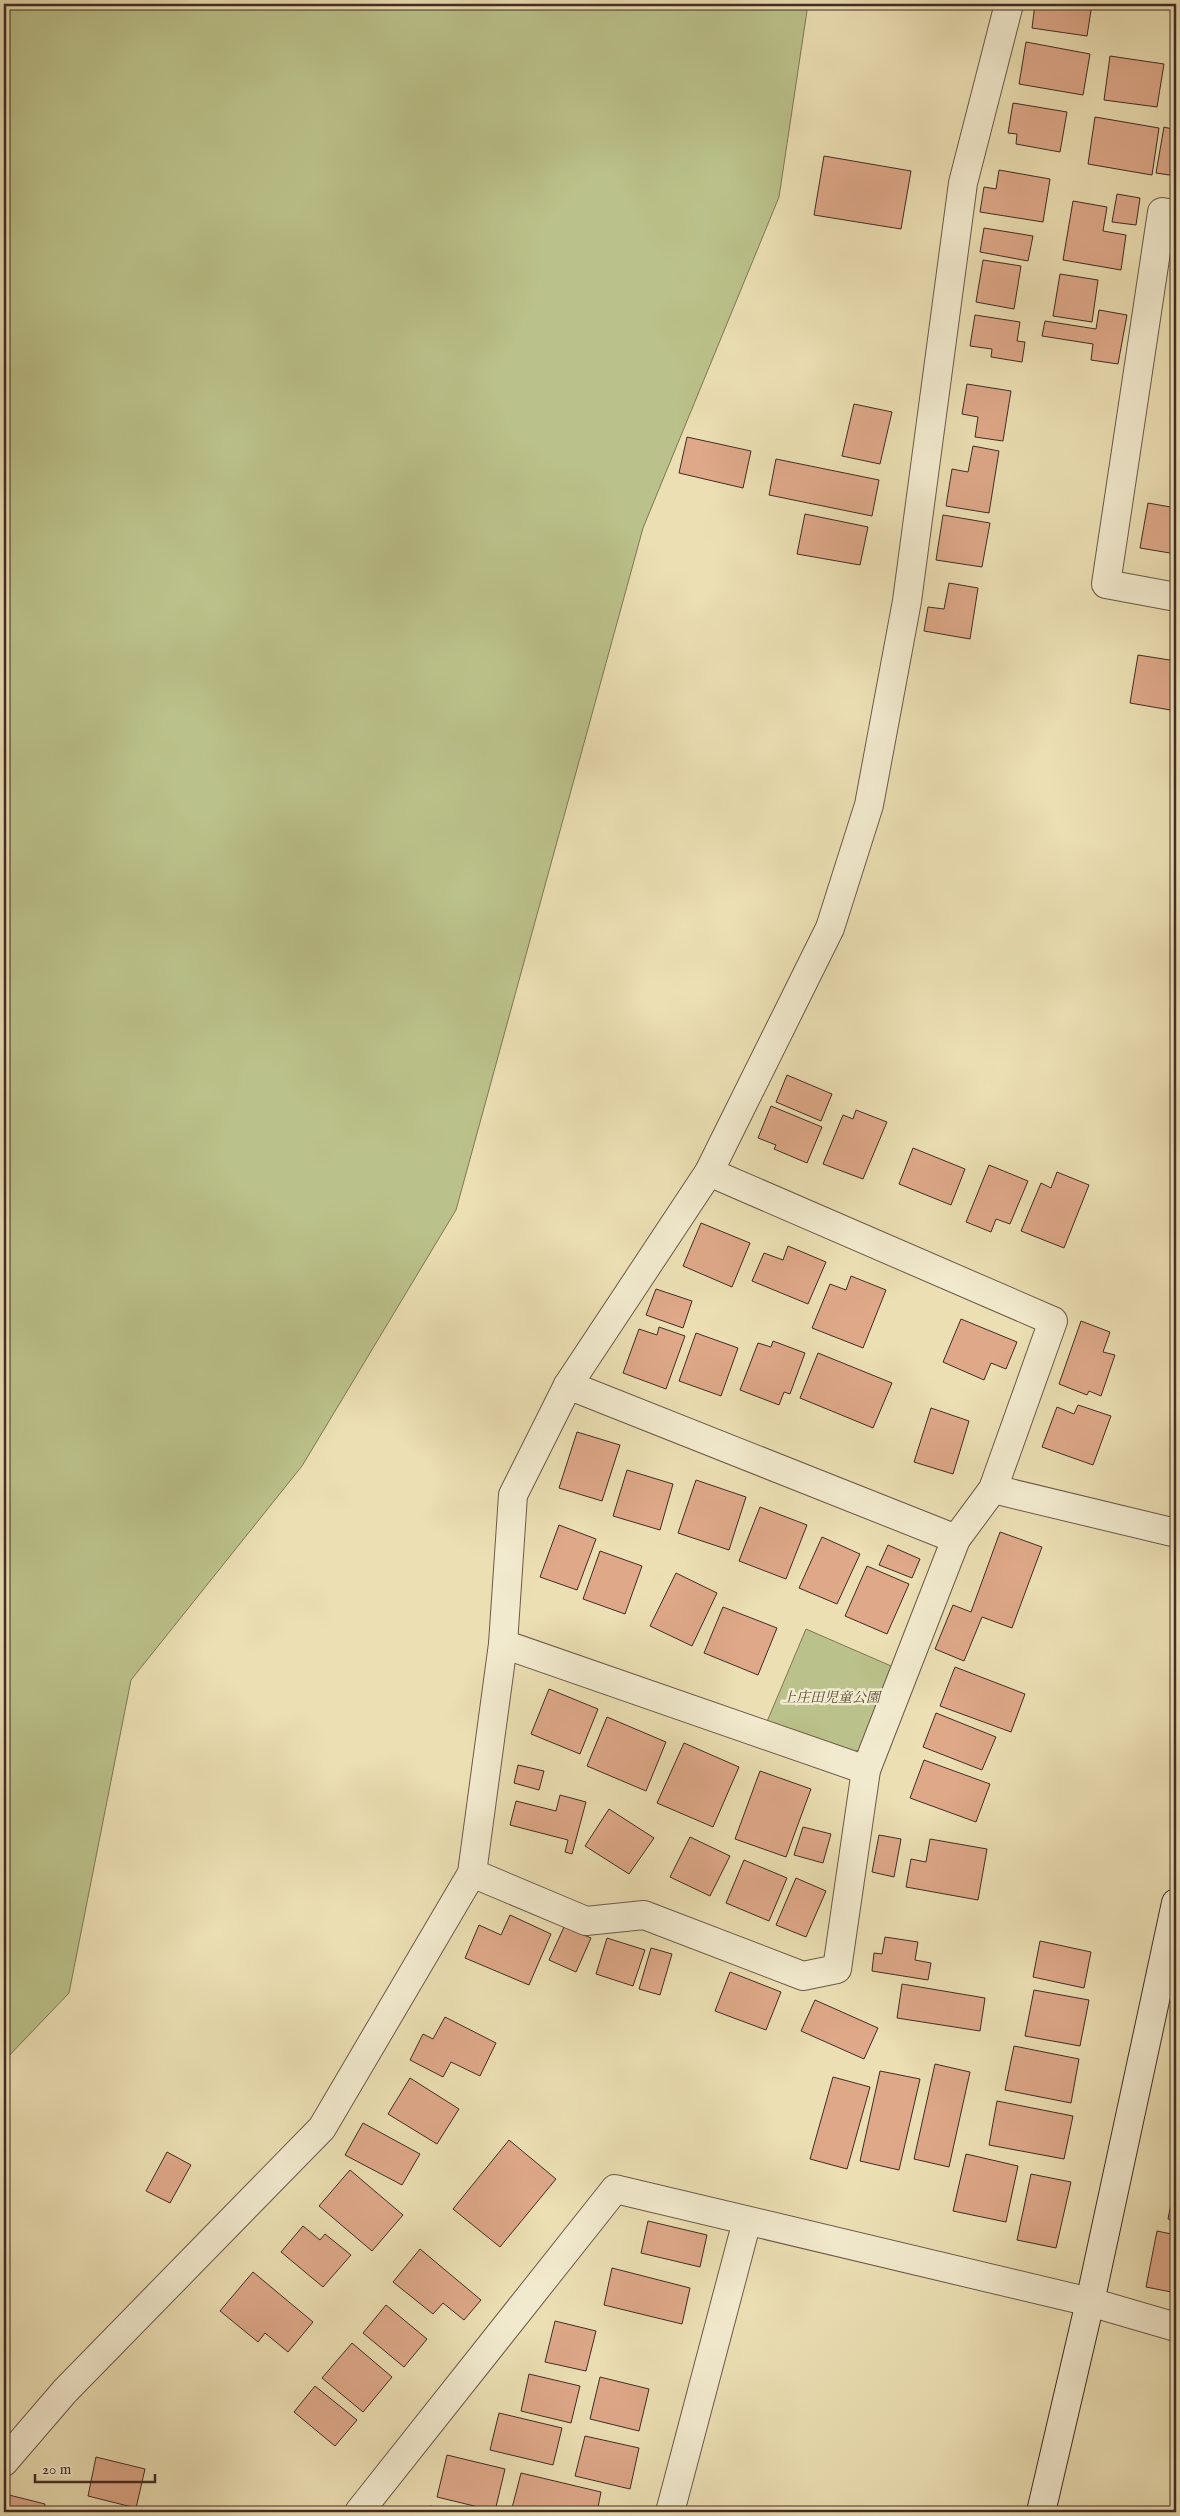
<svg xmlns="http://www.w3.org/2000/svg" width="1180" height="2516" font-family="'IM FELL English','Noto Serif JP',serif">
	<rect width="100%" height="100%" fill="#ebdfb3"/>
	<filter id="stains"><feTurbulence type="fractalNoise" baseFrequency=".004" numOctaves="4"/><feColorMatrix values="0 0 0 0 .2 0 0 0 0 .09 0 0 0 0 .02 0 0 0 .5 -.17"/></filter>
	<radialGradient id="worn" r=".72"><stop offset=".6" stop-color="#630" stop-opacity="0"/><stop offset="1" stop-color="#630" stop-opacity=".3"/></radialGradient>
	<g fill="#bbc18a" stroke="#7e7658">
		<path d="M4 4H808L779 197 643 528 456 1210 302 1466 131 1680 69 1993 4 2061Z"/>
		<path d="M806 1629 898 1669 862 1749 841 1756 766 1724Z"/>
	</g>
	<g fill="#dea889" stroke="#412c25">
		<path d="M1035 4H1092L1087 36 1032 28Z"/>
		<path d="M1026 42 1090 54 1083 95 1019 84Z"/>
		<path d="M1110 56 1164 64 1157 107 1104 100Z"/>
		<path d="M1013 103 1067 112 1060 152 1016 144 1017 134 1008 133Z"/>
		<path d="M1095 117 1159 128 1152 175 1088 164Z"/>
		<path d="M1164 127 1176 130V176L1156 173Z"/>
		<path d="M824 156 911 171 901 229 814 215Z"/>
		<path d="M999 170 1050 179 1043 222 980 212 984 187 996 189Z"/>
		<path d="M1117 194 1140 198 1136 225 1112 222Z"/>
		<path d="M1073 201 1107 207 1103 231 1126 235 1121 270 1063 260Z"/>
		<path d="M984 228 1033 236 1028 261 980 252Z"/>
		<path d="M983 260 1021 266 1014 309 976 302Z"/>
		<path d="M1060 274 1098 280 1092 322 1053 316Z"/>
		<path d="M1099 310 1127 315 1118 364 1091 360 1093 344 1042 336 1045 321 1096 329Z"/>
		<path d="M975 315 1020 322 1017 341 1025 342 1022 362 991 357 992 349 970 346Z"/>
		<path d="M967 384 1011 391 1003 441 975 437 978 417 962 414Z"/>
		<path d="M854 404 892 412 880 464 842 456Z"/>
		<path d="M1176 418V443L1172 442Z"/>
		<path d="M687 437 751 451 743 488 679 473Z"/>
		<path d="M973 446 999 451 989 513 946 506 952 469 968 472Z"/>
		<path d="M776 459 879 480 872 516 769 495Z"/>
		<path d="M1148 503 1176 508V554L1140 548Z"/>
		<path d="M805 514 868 527 860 565 797 554Z"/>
		<path d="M943 515 990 523 982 567 936 560Z"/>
		<path d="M949 583 978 588 970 639 924 631 928 607 944 609Z"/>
		<path d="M1138 655 1176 661V711L1130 703Z"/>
		<path d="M787 1075 832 1094 821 1121 776 1102Z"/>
		<path d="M771 1106 822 1127 807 1163 774 1149 776 1145 758 1138Z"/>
		<path d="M856 1110 887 1122 863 1179 823 1164 843 1115 853 1119Z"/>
		<path d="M913 1148 965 1169 951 1205 899 1184Z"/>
		<path d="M989 1165 1028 1181 1010 1224 996 1219 991 1232 966 1222Z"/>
		<path d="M1057 1172 1089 1185 1064 1248 1021 1231 1041 1183 1051 1188Z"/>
		<path d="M701 1223 750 1243 732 1287 683 1266Z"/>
		<path d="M788 1246 826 1262 808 1304 752 1281 764 1253 783 1260Z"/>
		<path d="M851 1276 886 1290 863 1348 812 1328 830 1284 846 1290Z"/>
		<path d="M656 1289 692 1301 683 1328 646 1315Z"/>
		<path d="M961 1319 1017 1342 1006 1369 991 1363 984 1380 943 1362Z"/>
		<path d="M1081 1321 1110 1332 1103 1352 1115 1355 1101 1396 1089 1391 1087 1395 1059 1384Z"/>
		<path d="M659 1327 685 1336 666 1389 623 1373 639 1329 657 1335Z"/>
		<path d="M696 1333 738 1348 721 1396 679 1381Z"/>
		<path d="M773 1341 805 1353 790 1394 784 1392 779 1405 740 1390 758 1343 771 1347Z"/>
		<path d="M818 1353 892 1383 873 1428 800 1398Z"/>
		<path d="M1078 1405 1111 1416 1093 1465 1042 1447 1057 1407 1074 1414Z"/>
		<path d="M931 1408 969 1421 953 1474 914 1462Z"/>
		<path d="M577 1432 620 1445 602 1501 559 1488Z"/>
		<path d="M627 1470 673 1484 660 1530 613 1516Z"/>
		<path d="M696 1480 746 1497 729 1550 678 1533Z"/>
		<path d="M760 1507 807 1525 786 1579 739 1561Z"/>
		<path d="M559 1525 596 1539 577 1590 540 1577Z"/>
		<path d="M1000 1532 1042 1547 1012 1628 982 1617 964 1661 935 1649 953 1605 971 1612Z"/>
		<path d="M822 1537 860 1554 837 1604 799 1588Z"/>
		<path d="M888 1545 920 1559 912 1578 879 1565Z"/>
		<path d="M600 1551 642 1566 625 1614 583 1599Z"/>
		<path d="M867 1566 909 1584 887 1634 845 1616Z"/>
		<path d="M676 1573 717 1593 692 1646 650 1626Z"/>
		<path d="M723 1607 777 1628 758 1675 704 1653Z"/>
		<path d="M955 1667 1025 1694 1011 1732 940 1706Z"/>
		<path d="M549 1689 598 1709 580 1754 531 1734Z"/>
		<path d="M936 1713 996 1737 982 1770 923 1747Z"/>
		<path d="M607 1717 666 1742 646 1791 587 1766Z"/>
		<path d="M684 1743 739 1767 713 1827 657 1803Z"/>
		<path d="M924 1760 990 1784 976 1822 910 1798Z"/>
		<path d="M518 1765 544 1771 539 1790 514 1783Z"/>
		<path d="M760 1771 811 1789 786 1857 735 1839Z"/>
		<path d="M560 1795 586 1802 572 1854 565 1852 568 1840 510 1825 516 1801 556 1811Z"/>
		<path d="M609 1809 654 1838 629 1874 585 1846Z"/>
		<path d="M803 1827 831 1834 823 1863 794 1855Z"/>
		<path d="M879 1835 901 1839 894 1877 872 1872Z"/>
		<path d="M690 1837 730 1856 710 1896 670 1877Z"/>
		<path d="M930 1839 987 1849 978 1900 906 1887 911 1859 926 1862Z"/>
		<path d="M744 1860 787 1878 769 1921 726 1903Z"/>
		<path d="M796 1878 826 1891 806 1937 776 1925Z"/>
		<path d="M510 1915 551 1934 529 1985 465 1958 479 1925 501 1935Z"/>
		<path d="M564 1927 591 1938 576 1972 549 1960Z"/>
		<path d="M885 1937 918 1942 915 1960 931 1963 928 1980 872 1971 874 1953 882 1954Z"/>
		<path d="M607 1938 645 1950 633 1986 596 1974Z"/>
		<path d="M1040 1941 1091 1952 1084 1988 1033 1977Z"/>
		<path d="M651 1948 672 1954 660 1995 639 1989Z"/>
		<path d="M730 1972 781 1992 766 2030 715 2011Z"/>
		<path d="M902 1984 985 1998 980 2031 897 2018Z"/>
		<path d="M1034 1990 1089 2000 1080 2046 1025 2036Z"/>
		<path d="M815 2000 878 2028 864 2059 801 2031Z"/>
		<path d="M445 2017 496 2043 480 2076 451 2062 443 2077 410 2060 423 2034 433 2039Z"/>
		<path d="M1014 2046 1079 2059 1071 2103 1005 2090Z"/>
		<path d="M935 2064 970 2072 949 2167 914 2159Z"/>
		<path d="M880 2071 920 2079 899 2170 860 2161Z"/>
		<path d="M833 2077 870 2087 847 2169 810 2159Z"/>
		<path d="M410 2078 459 2109 437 2144 388 2114Z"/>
		<path d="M997 2101 1073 2116 1064 2159 989 2145Z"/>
		<path d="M363 2123 420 2154 402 2185 345 2155Z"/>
		<path d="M509 2140 556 2179 500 2247 453 2209Z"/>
		<path d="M167 2152 191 2165 170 2203 146 2191Z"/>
		<path d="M966 2154 1018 2166 1006 2222 953 2211Z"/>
		<path d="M350 2170 403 2215 372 2251 319 2206Z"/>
		<path d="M1031 2174 1071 2182 1056 2248 1017 2240Z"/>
		<path d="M1176 2179V2221L1168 2219Z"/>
		<path d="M648 2221 707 2235 700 2267 641 2253Z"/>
		<path d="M303 2226 320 2240 325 2234 351 2255 323 2287 281 2252Z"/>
		<path d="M1157 2231 1176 2235V2293L1146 2287Z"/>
		<path d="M420 2249 481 2300 464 2320 443 2303 433 2314 393 2282Z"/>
		<path d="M612 2268 690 2288 682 2324 604 2305Z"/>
		<path d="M253 2272 313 2322 288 2352 265 2333 258 2342 220 2311Z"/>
		<path d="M386 2305 427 2339 404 2367 363 2333Z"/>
		<path d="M555 2321 596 2331 586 2371 545 2362Z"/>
		<path d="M352 2343 392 2377 363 2412 322 2378Z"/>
		<path d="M529 2374 580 2386 571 2423 521 2411Z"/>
		<path d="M600 2377 649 2389 639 2431 590 2419Z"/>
		<path d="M315 2386 357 2420 335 2446 294 2412Z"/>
		<path d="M499 2413 562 2428 553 2465 490 2450Z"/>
		<path d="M585 2436 639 2448 630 2489 575 2476Z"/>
		<path d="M447 2455 505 2469 495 2511 437 2497Z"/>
		<path d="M96 2457 145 2469 136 2508 88 2496Z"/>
		<path d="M521 2473 601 2492 597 2512H511Z"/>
		<path d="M9 2495 45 2504 44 2512H5Z"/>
		<path d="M430 2506 457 2512H428Z"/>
	</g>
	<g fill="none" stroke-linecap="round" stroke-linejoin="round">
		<defs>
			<g id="street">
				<path d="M1176 214 1162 212 1106 584 1176 597"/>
				<path d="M568 1385 956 1539"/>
				<path d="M993 1489 1176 1533"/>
				<path d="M503 1644 866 1770"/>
				<path d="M472 1873 586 1921 644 1915 803 1976 837 1969 866 1770 956 1539 993 1489 1053 1321 709 1172"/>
				<path d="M4 2462 65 2391 322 2128 472 1873 503 1644 513 1495 568 1385 709 1172 830 928 869 805 907 601 963 183 1009 4"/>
				<path d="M359 2512 615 2189 1090 2302 1176 2327"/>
				<path d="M670 2512 747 2221"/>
			</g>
			<path id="secondary" d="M1041 2512 1090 2302 1176 1903"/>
		</defs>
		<use href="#street" stroke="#6c5948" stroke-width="30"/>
		<use href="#secondary" stroke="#412c25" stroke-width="30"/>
		<use href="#street" stroke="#f2eace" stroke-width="28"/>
		<use href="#secondary" stroke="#f2eace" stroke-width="28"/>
	</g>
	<g text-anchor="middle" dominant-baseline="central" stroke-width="5" stroke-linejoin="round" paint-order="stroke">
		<g font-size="14" font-style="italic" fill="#594a39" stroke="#f2eace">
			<text x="831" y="1698">上庄田児童公園</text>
		</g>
	</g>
	<rect width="1180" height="2516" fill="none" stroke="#ebdfb3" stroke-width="20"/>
	<rect x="5" y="5" width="1170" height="2506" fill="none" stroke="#412c25" stroke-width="2.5"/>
	<rect x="10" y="10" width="1160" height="2496" fill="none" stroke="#412c25"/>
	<path d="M35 2474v8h120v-8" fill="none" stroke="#412c25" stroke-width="2.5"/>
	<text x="42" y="2474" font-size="15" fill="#412c25" stroke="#f2eace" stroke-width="4" paint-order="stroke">20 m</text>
	<rect width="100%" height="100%" filter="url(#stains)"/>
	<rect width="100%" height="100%" fill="url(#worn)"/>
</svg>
